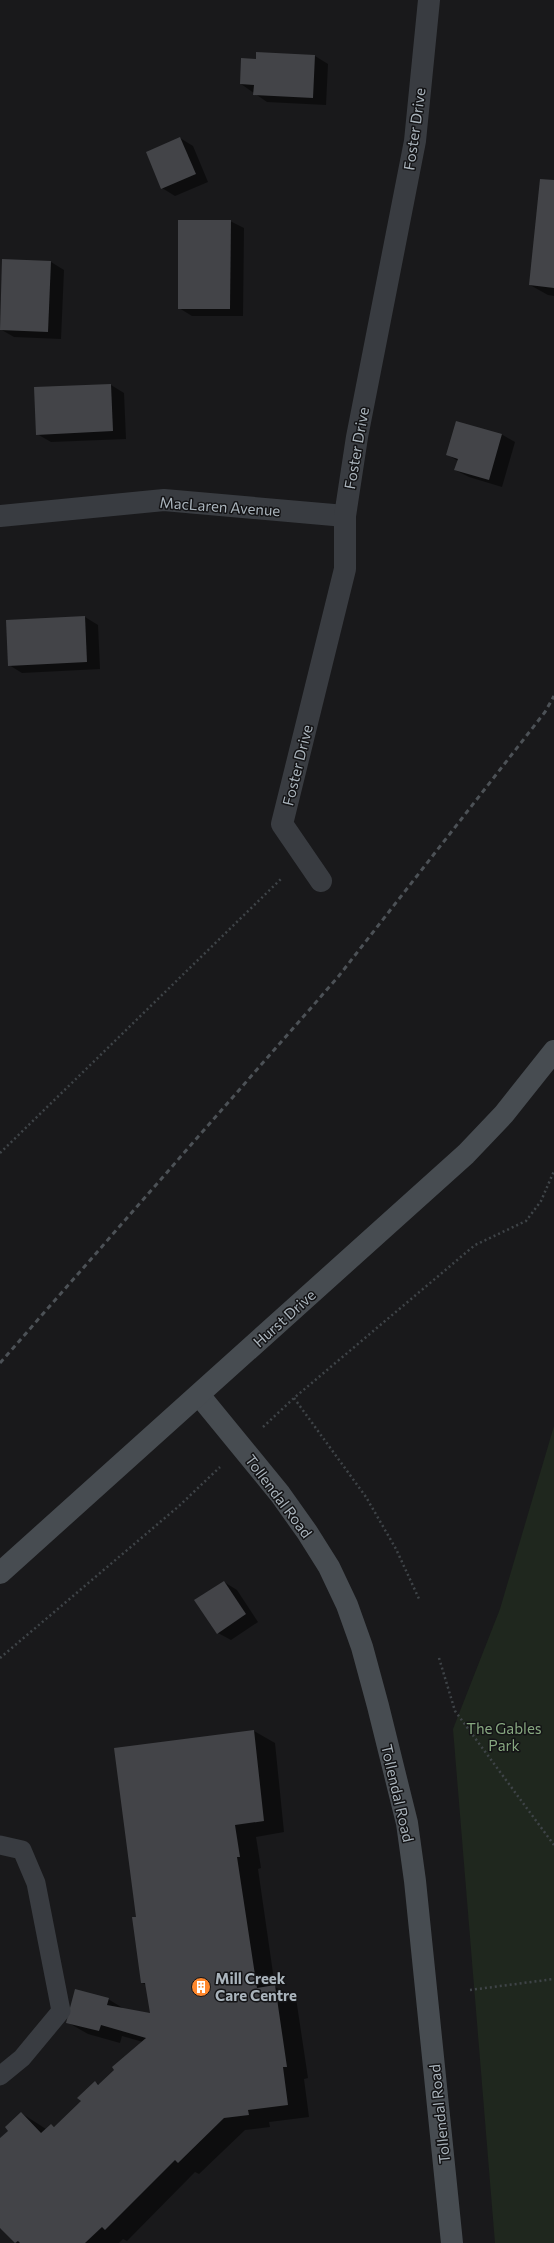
<svg xmlns="http://www.w3.org/2000/svg" width="554" height="2243" font-family="Commissioner,sans-serif">
	<rect width="100%" height="100%" fill="#19191b"/>
	<path fill="#1f271e" d="M554 1426V2243H495L453 1729 500 1609Z"/>
	<g fill="#0007">
		<path d="M315 56 328 64 326 105 267 102 241 84 256 60Z"/>
		<path d="M180 138 193 146 208 182 175 196 162 188Z"/>
		<path d="M554 181V296L548 295 530 285Z"/>
		<path d="M230 221 244 228 243 316H192L179 308Z"/>
		<path d="M51 262 64 270 61 339 14 337 0 329Z"/>
		<path d="M111 385 124 393 126 439 51 442 37 434Z"/>
		<path d="M501 434 515 442 502 487 469 477 455 470 458 461 448 455Z"/>
		<path d="M85 617 98 625 100 669 22 673 9 665Z"/>
		<path d="M224 1582 237 1590 258 1622 231 1640 218 1633Z"/>
		<path d="M254 1731 275 1743 284 1832 256 1837 261 1868 258 1869 275 1987 296 1998 308 2078 304 2079 309 2117 269 2122 270 2127 245 2130 199 2174 195 2172 127 2241 123 2239 119 2243H17L0 2226V2139L9 2131 21 2113 46 2129 51 2125 55 2127 82 2101 95 2082 100 2085 143 2042 122 2036 120 2043 88 2034 67 2022 108 1999 126 2010 151 2015 146 1985 142 1983 137 1918Z"/>
	</g>
	<g fill="#434448">
		<path d="M256 52 315 55 313 98 253 95 254 85 240 84 241 58 256 59Z"/>
		<path d="M180 137 196 174 161 189 146 152Z"/>
		<path d="M540 179 554 180V288L529 285Z"/>
		<path d="M178 220H231L230 309H178Z"/>
		<path d="M2 259 51 261 48 332 0 330Z"/>
		<path d="M111 384 113 431 36 435 34 387Z"/>
		<path d="M456 421 502 434 489 480 454 470 458 459 446 455Z"/>
		<path d="M85 616 87 662 8 666 6 620Z"/>
		<path d="M224 1581 246 1614 217 1634 194 1600Z"/>
		<path d="M254 1730 264 1821 235 1825 240 1857H237L257 1988 275 1985 287 2067H283L288 2105 248 2110 249 2115 224 2118 178 2163 175 2160 105 2230 102 2227 85 2243H20L18 2241 15 2243 0 2228V2138L8 2131 5 2127 21 2112 41 2133 51 2124 54 2127 81 2101 77 2098 95 2081 98 2085 114 2070 112 2067 146 2038 101 2025 99 2031 66 2023 75 1989 109 1998 107 2005 150 2013 145 1983H141L132 1917H136L114 1748Z"/>
	</g>
	<g fill="none" stroke-linecap="round" stroke-linejoin="round">
		<g stroke="#3f4448" stroke-width="2.5" stroke-dasharray="2 3" stroke-linecap="butt">
			<path d="M0 1153 282 878"/>
			<path d="M294 1398 366 1497 396 1549 420 1601"/>
			<path d="M263 1427 294 1398 475 1245 526 1221 541 1201 554 1171"/>
			<path d="M0 1658 179 1506 220 1467"/>
			<path d="M439 1658 455 1711 554 1845"/>
			<path d="M470 1990 554 1979"/>
		</g>
		<path stroke="#393c41" stroke-width="19" d="M0 1845 22 1850 36 1883 61 2011 22 2058 0 2076"/>
		<g stroke="#393c41" stroke-width="22">
			<path d="M0 516 164 500 345 516"/>
			<path d="M321 881 282 824 345 569V516L357 437 415 141 429 0"/>
		</g>
		<g stroke="#474c51" stroke-width="22">
			<path d="M199 1395 280 1494 307 1532 329 1567 347 1605 362 1647 378 1706 407 1823 415 1881 452 2243"/>
			<path d="M0 1573 466 1154 504 1114 554 1051"/>
		</g>
		<path stroke="#4c5156" stroke-width="3" stroke-dasharray="5 4" stroke-linecap="butt" d="M0 1363 338 977 545 712 554 696"/>
	</g>
	<defs>
		<symbol id="building-disc" viewBox="-11 -11 22 22"><circle r="9.5" fill="#ff882d" stroke="#141416"/><path d="M-4-6H4V6H1V3H-1V6H-4ZM-2.5-4.3h1.7v1.8h-1.7ZM.8-4.3h1.7v1.8H.8ZM-2.5-1h1.7V.8h-1.7ZM.8-1h1.7V.8H.8Z" fill="#fff"/></symbol>
	</defs>
	<g fill-rule="evenodd">
		<use href="#building-disc" x="190" y="1976" width="22" height="22"/>
	</g>
	<g text-anchor="middle" dominant-baseline="central" stroke-width="3" stroke-linejoin="round" paint-order="stroke">
		<g font-size="15" fill="#aab4bc" stroke="#141416">
			<text transform="translate(414 129) rotate(-82)">Foster Drive</text>
			<text transform="translate(356 448) rotate(-80)">Foster Drive</text>
			<text transform="translate(220 506) rotate(4)">MacLaren Avenue</text>
			<text transform="translate(297 765) rotate(-76)">Foster Drive</text>
			<text transform="translate(284 1318) rotate(-42)">Hurst Drive</text>
			<text transform="translate(279 1496) rotate(53)">Tollendal Road</text>
			<text transform="translate(398 1793) rotate(77)">Tollendal Road</text>
			<text transform="translate(439 2114) rotate(-96)">Tollendal Road</text>
		</g>
		<g font-size="15" fill="#87a880" stroke="#141416">
			<text x="504" y="1728">The Gables<tspan x="504" dy="17">Park</tspan></text>
		</g>
		<g font-size="15" font-weight="bold" fill="#aab4bc" stroke="#141416" text-anchor="start">
			<text x="215" y="1978">Mill Creek<tspan x="215" dy="17">Care Centre</tspan></text>
		</g>
	</g>
</svg>
